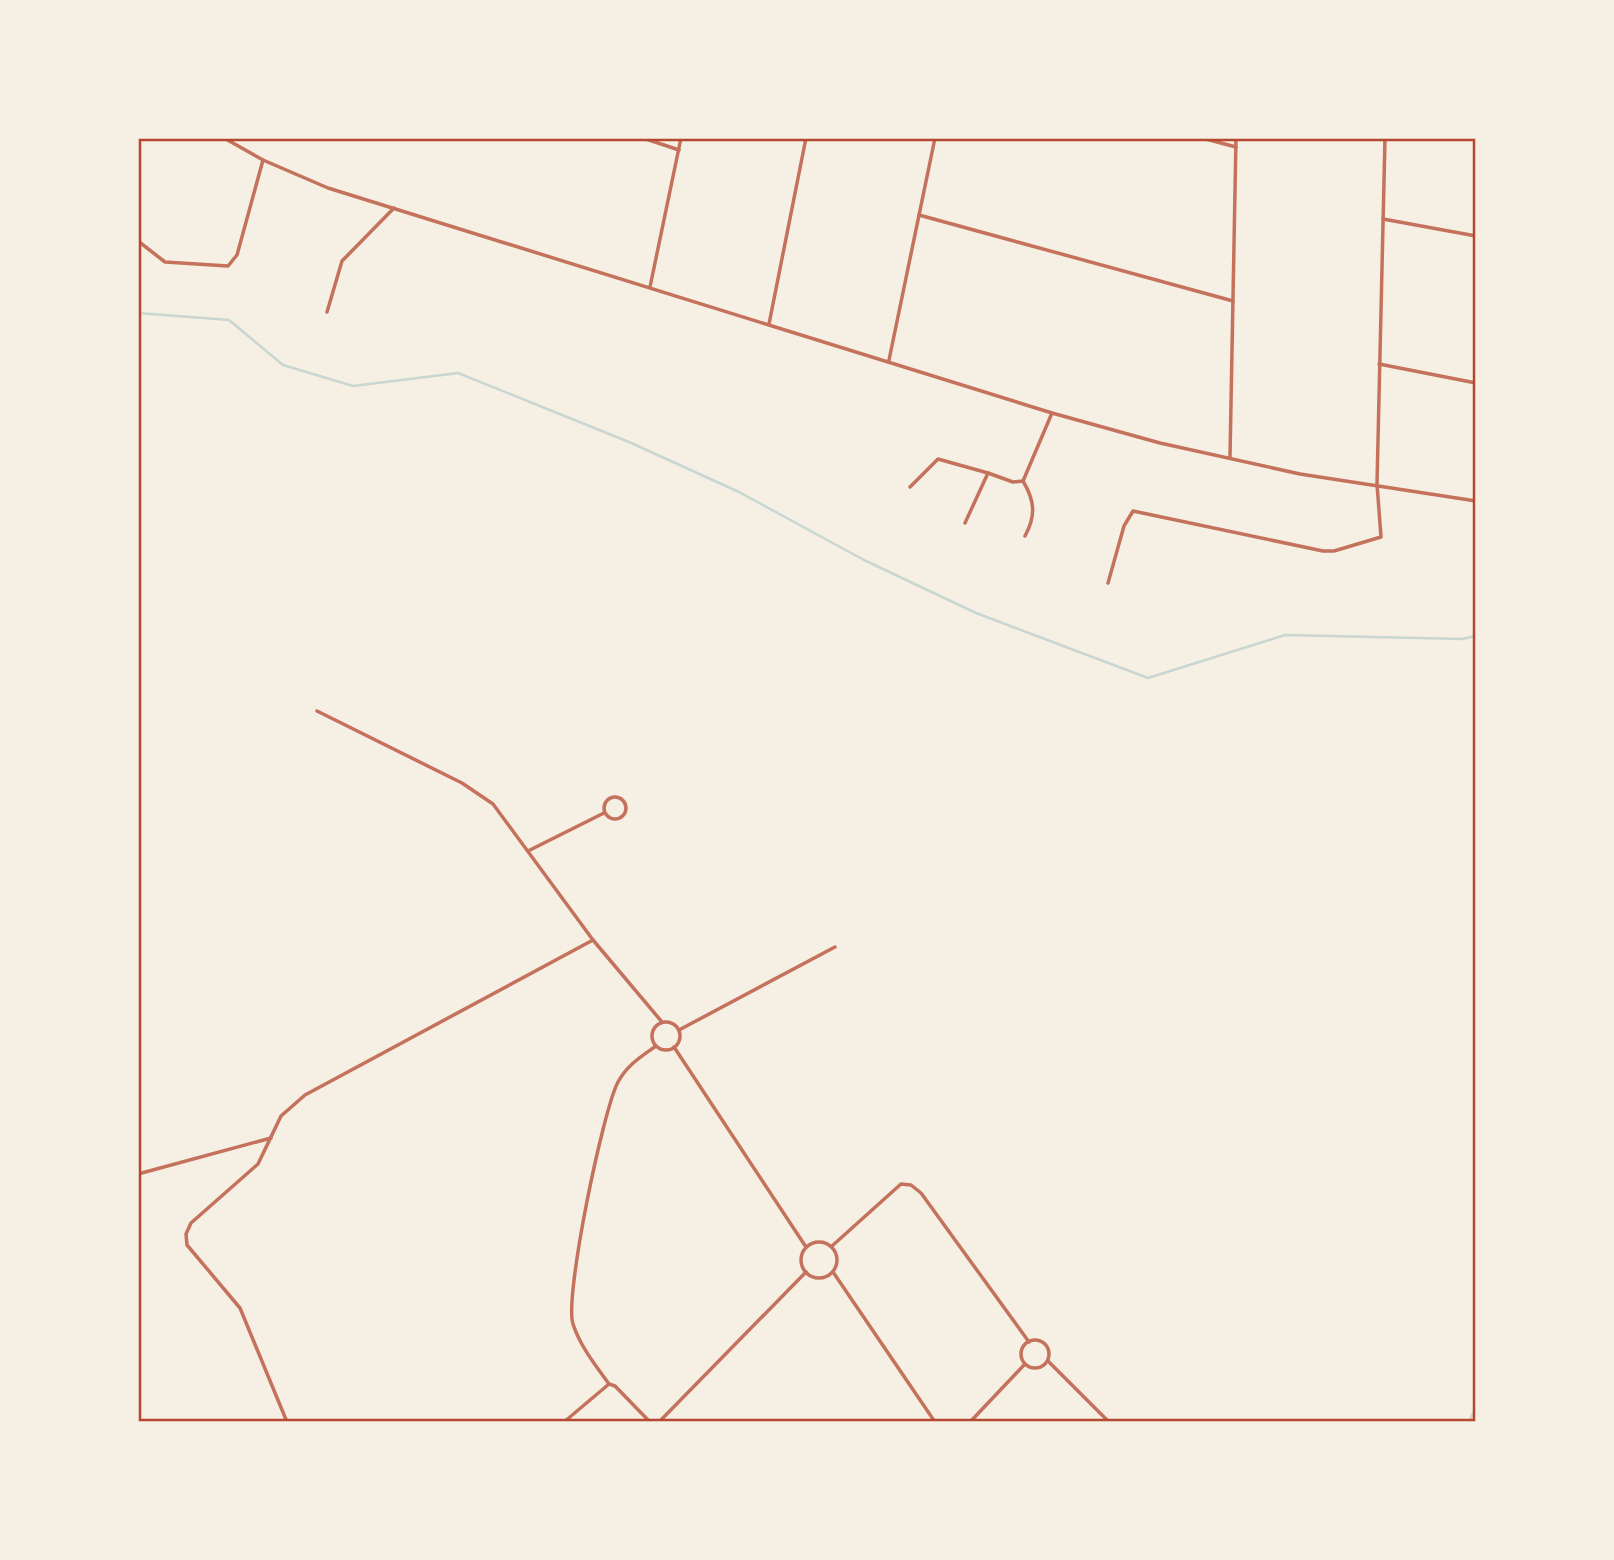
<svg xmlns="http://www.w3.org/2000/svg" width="1614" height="1560" font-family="'Space Grotesk',sans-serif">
	<rect width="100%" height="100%" fill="#f6efe4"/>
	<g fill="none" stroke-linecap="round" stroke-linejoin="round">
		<g stroke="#c9d6d2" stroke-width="2.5">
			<path d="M138 313 229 320 283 365 353 386 458 373 629 442 739 492 864 560 976 613 1148 678 1285 635 1462 639 1476 636"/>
			<path d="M1469 1422 1476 1407"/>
		</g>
		<g stroke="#c5725c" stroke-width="3.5">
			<path d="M224 138 263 160 328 188 1052 413 1160 443 1300 474 1476 501"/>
			<path d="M643 138 679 150"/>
			<path d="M1202 138 1236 147"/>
			<path d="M919 215 1233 301"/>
			<path d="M1383 219 1476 236"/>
			<path d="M138 241 165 262 228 266 237 255 263 160"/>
			<path d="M650 287 681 138"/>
			<path d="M327 312 342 261 394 208"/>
			<path d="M769 324 806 138"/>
			<path d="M889 360 935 138"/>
			<path d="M1379 364 1476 383"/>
			<path d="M1230 457 1236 138"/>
			<path d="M988 473 1013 482 1023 481 1052 413"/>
			<path d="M1023 481C1035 501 1036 516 1025 536"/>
			<path d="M910 487 938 459 988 473 965 523"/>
			<path d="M1108 583 1124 526 1133 511 1323 551H1334L1381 537 1377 484 1385 138"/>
			<path d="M317 711 462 783 493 804 593 940 662 1022"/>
			<circle cx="615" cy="808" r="11"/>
			<path d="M528 851 604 813"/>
			<circle cx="666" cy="1036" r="14"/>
			<path d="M679 1030 835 947"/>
			<path d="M674 1047 806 1247"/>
			<path d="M138 1174 271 1138"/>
			<circle cx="819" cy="1260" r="18"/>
			<path d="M832 1246 901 1184 911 1185 921 1193 1029 1342"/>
			<path d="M833 1272 935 1422"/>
			<circle cx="1035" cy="1354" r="14"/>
			<path d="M1048 1361 1109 1422"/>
			<path d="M287 1422 240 1308 187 1245 186 1234 191 1223 258 1164 281 1116 305 1095 593 940"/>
			<path d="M564 1422 609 1384"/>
			<path d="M650 1422 615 1386 609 1384C596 1366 580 1346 573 1324 564 1298 603 1110 618 1082 627 1065 642 1056 656 1046"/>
			<path d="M659 1422 806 1272"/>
			<path d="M970 1422 1025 1364"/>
		</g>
	</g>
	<rect width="1614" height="1560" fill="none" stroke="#f6efe4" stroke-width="280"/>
	<rect x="140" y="140" width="1334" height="1280" fill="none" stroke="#b5482f" stroke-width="2.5"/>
</svg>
